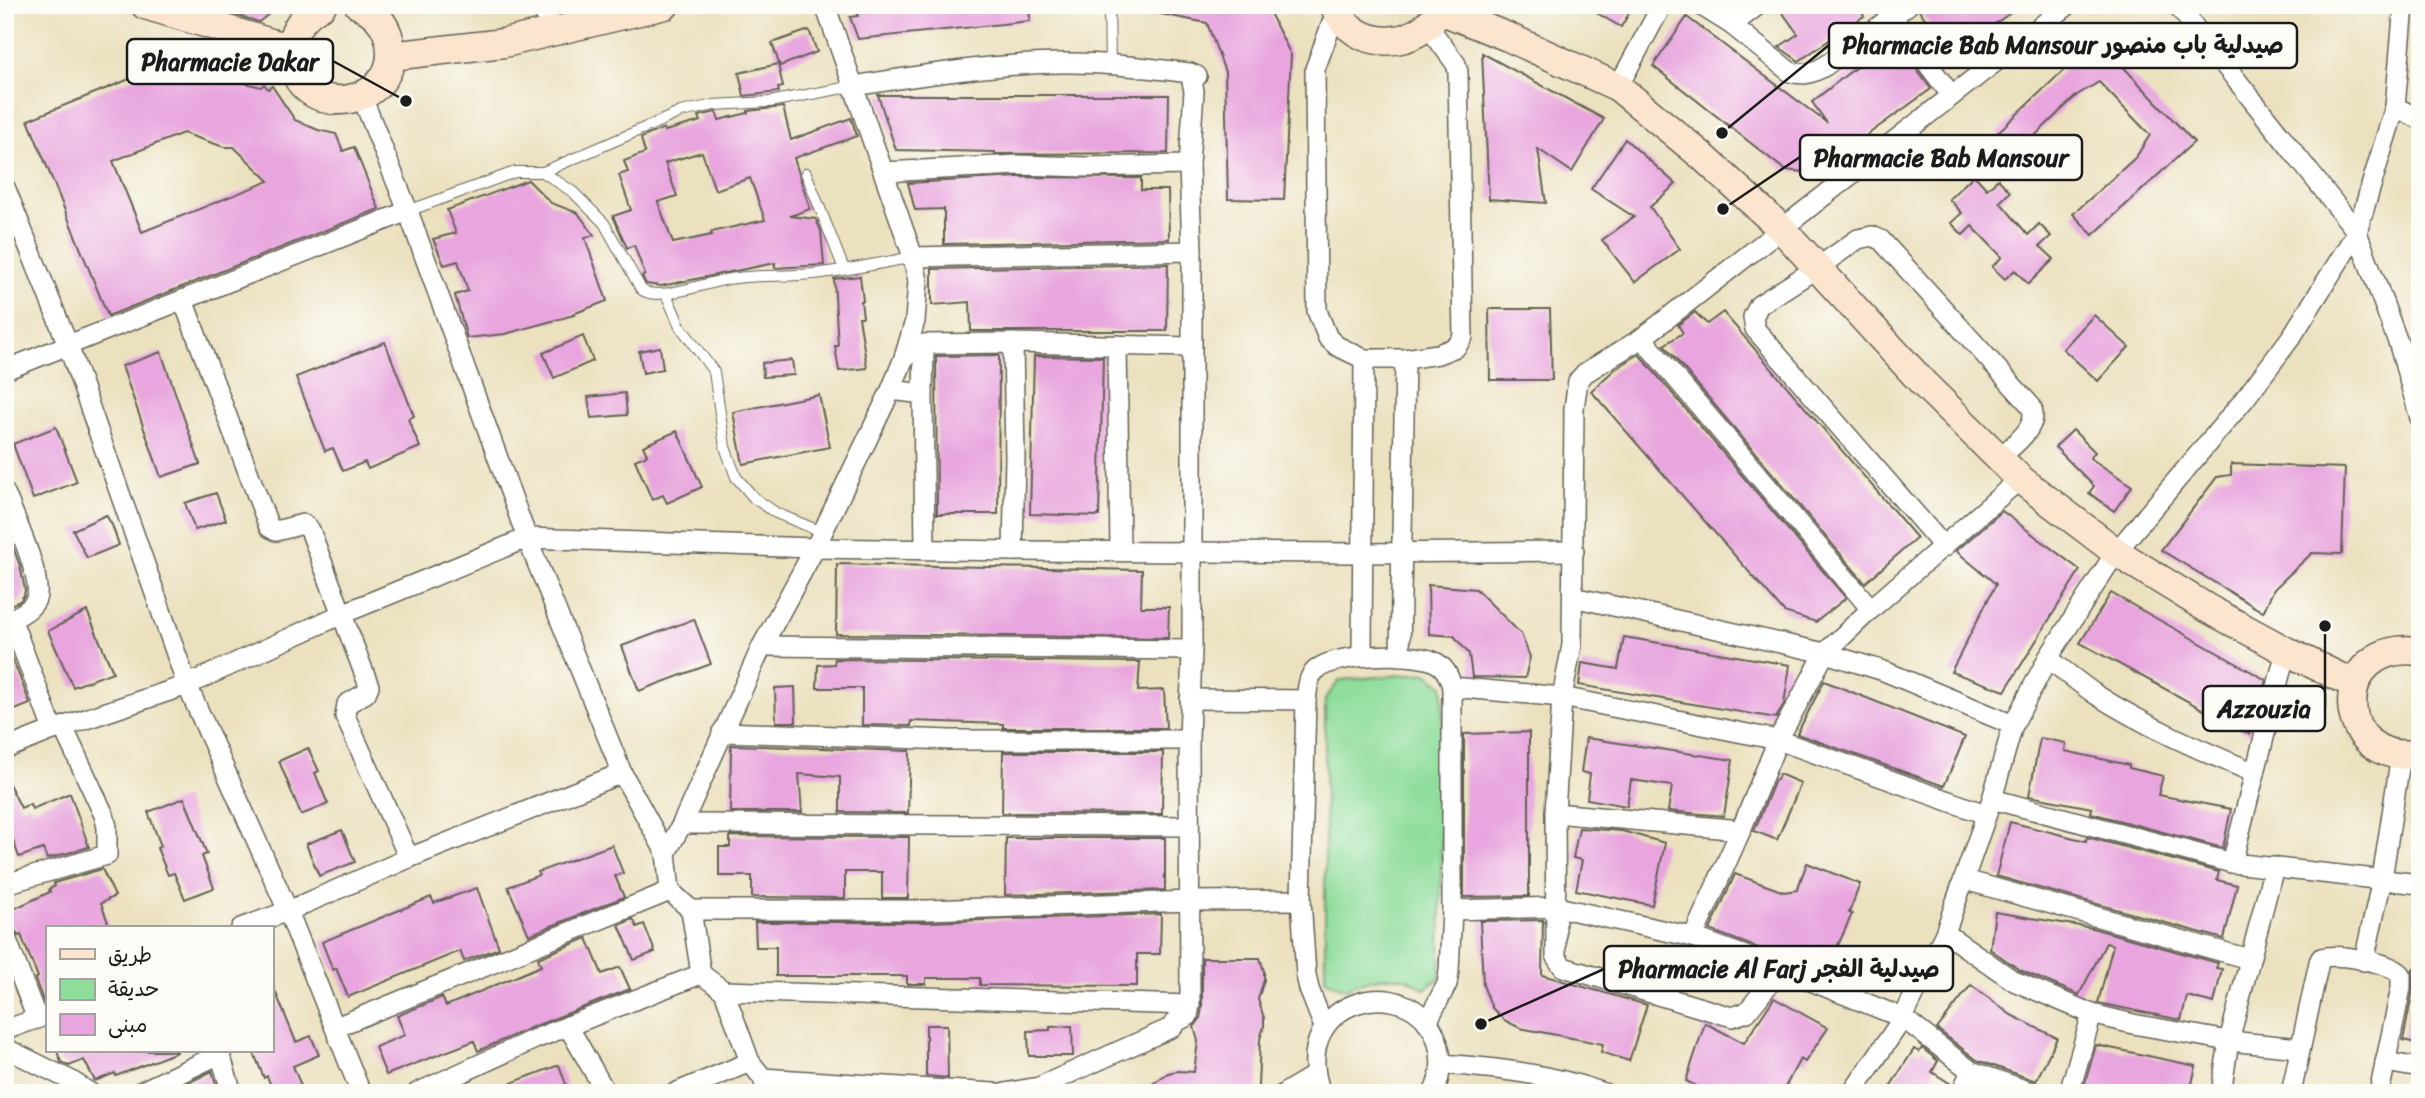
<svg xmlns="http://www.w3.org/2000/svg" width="2425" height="1098" font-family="Sriracha,'Playpen Sans Arabic',sans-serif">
	<rect width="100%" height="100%" fill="#fdfcf7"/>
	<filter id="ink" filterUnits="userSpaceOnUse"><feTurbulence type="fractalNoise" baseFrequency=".0143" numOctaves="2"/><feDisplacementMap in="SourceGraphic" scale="14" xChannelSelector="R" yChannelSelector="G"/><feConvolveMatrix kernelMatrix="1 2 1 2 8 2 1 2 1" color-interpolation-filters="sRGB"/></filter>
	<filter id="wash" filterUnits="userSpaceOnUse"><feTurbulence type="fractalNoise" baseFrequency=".00686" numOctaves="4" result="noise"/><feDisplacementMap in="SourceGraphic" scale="28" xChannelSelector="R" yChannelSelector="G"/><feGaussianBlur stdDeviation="1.57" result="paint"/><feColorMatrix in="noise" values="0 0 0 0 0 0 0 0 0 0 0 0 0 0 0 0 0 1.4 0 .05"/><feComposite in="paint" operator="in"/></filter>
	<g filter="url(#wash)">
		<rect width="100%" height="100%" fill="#ebe1bf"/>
		<path fill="#8edd9b" stroke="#557c5c" stroke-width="2" d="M1427 673 1443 686 1440 978 1424 989C1419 986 1415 982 1410 980 1393 972 1361 981 1345 989L1325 980V699L1340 680Z"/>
		<g id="blocks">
			<g fill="#e8a5de" fill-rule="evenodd">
				<path d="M203 5H280L259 22Z"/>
				<path d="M854 5H1029L1030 21 858 39 850 17 858 16Z"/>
				<path d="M1155 5H1266L1291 55 1284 200 1228 199 1225 72 1207 23 1155 13Z"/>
				<path d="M1583 5H1634L1621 27Z"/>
				<path d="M1777 5H1857L1864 16 1799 61 1779 47 1798 34Z"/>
				<path d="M1920 5H2021L1959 50 1957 48 1950 53 1919 10Z"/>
				<path d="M1687 17 1827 123 1812 102 1893 38 1931 89 1814 173 1785 170 1653 66Z"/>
				<path d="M809 30 817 52 780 66 772 43Z"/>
				<path d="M2097 39 2194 142 2093 235 2073 214 2136 157 2150 135 2099 82 2077 95 2016 154 1997 133Z"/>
				<path d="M1482 53 1604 119 1572 172 1538 149 1546 203 1489 199Z"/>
				<path d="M778 64 783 87 778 88 779 92 744 96 739 73Z"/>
				<path d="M172 65 261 87 264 84 268 89 272 86 295 120 318 130 336 134 343 151 354 147 379 209 108 316 28 120 147 72ZM183 133 224 147H234L269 181 142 232 113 161Z"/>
				<path d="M878 95H1169L1168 153 995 154V152L896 150Z"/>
				<path d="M783 107 791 140 851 118 857 136 794 158 810 209 790 216 816 219 821 231 824 265 775 268V263L661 286 646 284 642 276 645 275 634 245 627 248 613 216 631 210 619 175 628 172 624 161 645 153 641 138 664 128 665 131 701 121 699 116 716 112 719 120 748 113V111ZM702 152 715 190 750 178 765 220 711 232 712 235 673 243 658 202 677 196 665 163Z"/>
				<path d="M1625 139 1676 184 1650 207 1680 249 1635 282 1602 240 1634 217 1591 189Z"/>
				<path d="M1974 175 1987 189 1998 179 2010 192 2000 202 2028 235 2039 224 2051 236 2040 246 2054 259 2028 284 2015 270 2005 279 1992 267 2002 257 1972 226 1963 235 1951 223 1962 213 1949 199Z"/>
				<path d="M1018 177 1141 178V190H1168L1169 239 944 244V209L915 210 908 183Z"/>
				<path d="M528 180 551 203 578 213 594 235 585 238 607 301 573 314 574 315 505 334 467 338 455 295 468 291 458 261 444 265 433 239 456 233 447 210Z"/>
				<path d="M1168 264 1167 331H971L970 302 932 305V269Z"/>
				<path d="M860 276 863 301H861L863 317H859L867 368 839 371 835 346H838L834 279Z"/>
				<path d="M1489 309H1550L1552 380H1490Z"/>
				<path d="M1695 312 1707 324 1723 312 1917 538 1865 583 1664 345 1683 333 1678 325Z"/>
				<path d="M2094 315 2129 347 2098 381 2063 349Z"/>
				<path d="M583 336 593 361 554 378 543 353Z"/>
				<path d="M385 342 414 416 408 419 420 447 368 469 365 462 343 471 333 448 325 451 296 377Z"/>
				<path d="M660 347 663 369 643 373 639 351Z"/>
				<path d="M161 352 200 464 161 477 122 366Z"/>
				<path d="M1639 354 1846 598 1816 622 1784 612 1591 391 1614 370Z"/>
				<path d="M999 355 998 514H937L936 356Z"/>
				<path d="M1034 356 1103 357 1099 516 1030 514Z"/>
				<path d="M792 360 794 375 763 377 762 363Z"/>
				<path d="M625 393 627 415 591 418 588 397Z"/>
				<path d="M819 395 830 447 743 464 733 412Z"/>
				<path d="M56 427 77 482 33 499 13 444Z"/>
				<path d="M2073 430 2095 452 2090 458 2132 486 2114 511 2089 493 2094 486 2055 447Z"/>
				<path d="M677 431 702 487 667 503 663 495 652 500 635 460 647 455 643 446Z"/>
				<path d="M2231 464 2345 468 2342 554 2312 553 2274 589 2263 612 2161 550 2217 477 2231 475Z"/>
				<path d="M216 493 226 520 195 530 185 503Z"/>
				<path d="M2002 511 2080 570 2005 691 1951 672 1996 584 1956 551Z"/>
				<path d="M106 515 112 525 119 545 87 558 73 530Z"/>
				<path d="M5 526 20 566 25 590 24 595 20 601 5 607Z"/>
				<path d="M837 564 1142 570 1141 607H1169L1168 638 836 634Z"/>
				<path d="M1428 585 1476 589 1521 634 1530 657 1525 678 1472 677 1469 654 1454 636 1429 634Z"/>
				<path d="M2111 593 2266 680 2250 735 2080 643Z"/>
				<path d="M87 611 113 672 73 687 48 631Z"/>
				<path d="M694 619 711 664 639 691 622 646Z"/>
				<path d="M1624 637 1790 665 1784 704 1776 718 1579 685 1582 663 1618 669Z"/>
				<path d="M5 639 30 704 5 714Z"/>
				<path d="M835 659 1140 662 1138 691 1164 690 1166 728H1003V724L911 721V726L862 725V688H817L818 665 834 664Z"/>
				<path d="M1824 681 1965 737 1944 786 1797 734Z"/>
				<path d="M795 687 796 722H776L775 688Z"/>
				<path d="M1529 732V896L1464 897V734Z"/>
				<path d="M1586 738 1733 760 1724 816 1668 811 1672 786 1631 780 1627 806 1587 799 1590 774 1581 772Z"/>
				<path d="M2040 738 2066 743 2065 751 2129 765V768L2163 776 2158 795 2231 809 2223 848 2091 813 2092 808 2029 796Z"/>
				<path d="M731 745 910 751 908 813 840 812V777L799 774 802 812H730Z"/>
				<path d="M308 748 319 771 315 773 328 804 301 815 279 761Z"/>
				<path d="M1003 752H1163L1162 814 1002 813Z"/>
				<path d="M1779 774 1801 783 1777 840 1754 831 1775 780H1777Z"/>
				<path d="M5 776 21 808 30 804 32 809 70 793 89 847 47 859 43 849 19 857 5 817Z"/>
				<path d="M184 798 207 854 202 856 214 888 185 899 174 873 168 875 157 848 161 846 148 812Z"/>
				<path d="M2010 822 2086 841 2087 837 2219 872 2217 880 2237 885 2224 939 1996 876Z"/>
				<path d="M1579 828 1622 831 1665 843 1652 905 1576 890 1582 860 1573 858Z"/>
				<path d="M342 830 355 862 319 876 306 844Z"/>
				<path d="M730 836 909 837 908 898H882V872H845V898L752 897V876H719V847H730Z"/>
				<path d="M1006 838H1165V890L1005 895Z"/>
				<path d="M612 845 623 873 615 876 624 897 529 935 508 887 539 875 538 872Z"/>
				<path d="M1807 863 1860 884 1849 913 1852 914 1834 954 1807 966 1710 930 1735 874 1784 892 1797 890Z"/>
				<path d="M102 869 115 896 101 903 110 928H47V1003H44L35 979 38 977 21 935 18 936 12 925 5 923V913L50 892 49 889 55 886 54 883Z"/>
				<path d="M477 888 499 948 464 961 460 951 348 997 336 968 333 970 322 942 431 897 434 903Z"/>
				<path d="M1995 912 2092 928 2218 963 2216 968 2222 969 2214 1003 2187 996 2181 1020 2098 1003 2113 945 2106 943 2079 995 2020 970 1990 949Z"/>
				<path d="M1161 914 1160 954H1137V986L980 985V978H926V984H907V976H776V947H756L755 922H927Z"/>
				<path d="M633 919 637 927 644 924 655 952 634 960 619 925Z"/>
				<path d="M1543 920 1542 975 1647 1005 1629 1061 1601 1052 1603 1044 1520 1028 1504 1020 1492 1008 1483 985 1480 921Z"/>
				<path d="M587 938 602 974 620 967 630 989 530 1028 478 1051 474 1041 386 1075 375 1047 405 1035 397 1016 442 997 446 1006 541 966 538 958Z"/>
				<path d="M1202 958H1260L1264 971V980L1258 999 1264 1018V1026L1260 1039 1258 1087 1255 1093H1140L1168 1073 1177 1071 1194 1072 1198 1041 1194 1027 1200 1019 1202 1007Z"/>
				<path d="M2413 969 2420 970V1044L2403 1040 2413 990Z"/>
				<path d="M271 981 296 1042 311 1036 319 1055 293 1066 301 1086 285 1093H274L267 1076 264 1078 253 1051H271Z"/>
				<path d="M1971 985 2011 1015 2057 1038 2036 1081 1977 1060 1937 1029Z"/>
				<path d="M1774 998 1828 1028 1805 1062 1800 1059 1782 1093H1711L1686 1081 1705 1023 1744 1043Z"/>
				<path d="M926 1025H947L948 1078 926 1076Z"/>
				<path d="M1072 1026 1073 1056H1029L1028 1031 1050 1030V1027Z"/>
				<path d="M2096 1045 2196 1066 2190 1093H2082Z"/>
				<path d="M1922 1048 1938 1061 1932 1072 1951 1084 1949 1093H1886L1914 1049 1919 1052Z"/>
				<path d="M57 1051H177V1052L116 1076 115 1073 95 1081 84 1060 69 1066 61 1062Z"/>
				<path d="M559 1065 569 1093H490V1091Z"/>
				<path d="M212 1071 219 1093H187L184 1085Z"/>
			</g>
		</g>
	</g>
	<g filter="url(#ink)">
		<use href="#blocks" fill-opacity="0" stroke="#646155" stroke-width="2"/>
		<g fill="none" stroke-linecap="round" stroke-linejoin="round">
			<defs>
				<g id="lane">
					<path d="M1109 5 1110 65"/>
					<path d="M543 172 681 112 714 105 769 102 854 86"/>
					<path d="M806 173 844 269"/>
					<path d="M408 211 515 172H543L573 192 604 223 641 289C655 303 705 283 724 280 757 273 789 278 822 273 852 269 883 263 913 257"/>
					<path d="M666 294 680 326 714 372 725 447 736 477 754 498 776 513 822 532"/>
				</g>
				<g id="street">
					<path d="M543 5 551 33"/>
					<path d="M1700 5 1732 25 1758 5"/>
					<path d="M1883 5 1952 96"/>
					<path d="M2177 5 2357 232 2399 345 2420 418"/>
					<path d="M1336 12 1315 69 1317 311 1328 338 1337 346 1364 359H1405L1438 354 1456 347 1463 337 1458 72 1456 64 1428 26"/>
					<path d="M1732 25 1790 72C1804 76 1813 73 1825 66L1908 5"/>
					<path d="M854 86C922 75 993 64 1062 63 1105 62 1147 68 1190 73L1197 76 1192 82 1194 91 1189 165 1192 251V650L1189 740 1190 1005 1188 1016 1174 1023 1173 1027 1039 1087 1005 1093"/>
					<path d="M1618 87 1662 5"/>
					<path d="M362 97 408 211 527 538 622 773 666 853 670 891 691 910 701 974 724 991 750 1062 763 1078 767 1093"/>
					<path d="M2395 107 2420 119"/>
					<path d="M884 172 1018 165 1087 167 1189 165"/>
					<path d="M5 187 68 345 187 685 288 911 361 1093"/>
					<path d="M913 257 1192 251"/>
					<path d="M183 300 269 527 276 531 303 524 310 530 369 686 366 693 347 704 345 716 409 858"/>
					<path d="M1642 338 1871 609"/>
					<path d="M1013 343 1015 457 1013 551"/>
					<path d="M1117 345 1120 550"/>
					<path d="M904 358 924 344 1013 343 1191 347"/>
					<path d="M5 370 408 211"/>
					<path d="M891 390 923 394 925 548"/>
					<path d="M923 394 924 344"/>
					<path d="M5 493C13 514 44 580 36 599 31 611 17 617 5 621"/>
					<path d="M1944 547 1755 329 1753 317 1759 305 1817 268 1858 239 1872 236 1881 240 2031 406C2041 427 2012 446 1998 459"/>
					<path d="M1573 597 1825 653 1884 671 2013 725"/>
					<path d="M11 618 53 730"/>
					<path d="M762 646 1192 650"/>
					<path d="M1362 656 1364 359"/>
					<path d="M1400 656 1405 359"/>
					<path d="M2048 658C2063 670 2079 683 2095 694 2145 726 2200 750 2255 773"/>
					<path d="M1452 687 1562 697 1778 740 1985 814"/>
					<path d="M1190 699 1306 700"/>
					<path d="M722 732 951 740H1189"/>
					<path d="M5 749 53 730 187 685 342 614 527 538 815 548 1013 551 1363 553 1574 551"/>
					<path d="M1992 799 2232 863 2420 884"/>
					<path d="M1555 813 1741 830"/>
					<path d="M682 824 1189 826"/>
					<path d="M666 853 682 824 762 646 815 548 891 390 904 358 915 321 918 281 913 257 825 5"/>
					<path d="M2232 863 2286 651"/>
					<path d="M1965 880 2249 959"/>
					<path d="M5 884 107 855V827L104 815 63 727"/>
					<path d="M691 910H927L1191 901 1301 900"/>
					<path d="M1452 910 1557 907 1693 937 1781 969 1903 1018 1971 1071 2033 1093"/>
					<path d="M241 928 288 911 409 858 622 773"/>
					<path d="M1945 933 2014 981 2092 1014 2133 1024 2229 1041 2300 1048"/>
					<path d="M5 935 37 1019"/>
					<path d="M1693 937 1741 830 1778 740 1825 653 1871 609 2020 479"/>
					<path d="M2364 961 2382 879 2401 755"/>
					<path d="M1781 969 1747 1012 1732 1017 1563 967 1556 957 1555 813 1562 697 1572 645 1574 408 1578 381 1585 373 1642 338 2068 5"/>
					<path d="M724 991 1190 1005"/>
					<path d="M568 1026 606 1093"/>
					<path d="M336 1027 670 891"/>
					<path d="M1324 1027 1309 989 1306 975 1301 900 1306 700C1308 689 1307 677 1316 670 1336 653 1410 652 1433 661 1445 666 1449 676 1452 687V910L1449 971 1447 984 1427 1022"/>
					<path d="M5 1030 47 1015"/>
					<path d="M5 1048 70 1080 90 1093"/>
					<path d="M219 1051 232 1093"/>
					<path d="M2385 1062 2420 1068"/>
					<path d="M1442 1064C1497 1068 1551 1074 1604 1093"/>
					<path d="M763 1078 993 1093"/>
					<path d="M138 1093 220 1054"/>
					<path d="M417 1093 535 1039 701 974"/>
					<path d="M675 1093 750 1062"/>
					<path d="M1285 1093 1315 1075"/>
					<path d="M1321 1093C1286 997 1412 968 1437 1040 1443 1058 1442 1076 1433 1093"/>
					<path d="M1852 1093 1903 1018 1945 933 1992 799 2013 725 2048 658 2116 552 2244 400 2292 336 2357 232 2395 107 2404 5"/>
					<path d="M1961 1093 1971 1071"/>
					<path d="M2069 1093 2092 1014"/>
					<path d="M2221 1093 2229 1041 2274 867"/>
					<path d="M2291 1093 2319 962 2321 958C2338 953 2389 962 2401 974V988L2379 1093"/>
				</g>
				<g id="secondary">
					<path d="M145 5 291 49"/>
					<path d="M322 5C304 15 290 31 291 52 295 129 411 106 388 35 383 21 373 11 359 5"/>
					<path d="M1334 5C1353 53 1421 52 1442 5"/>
					<path d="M1440 10 1508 37 1618 87 1702 156 1782 229 1923 383 2020 479 2116 552 2205 607 2286 651 2354 684"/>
					<path d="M391 56 504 43 665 5"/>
					<path d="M2420 651C2326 639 2333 770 2420 753"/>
				</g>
			</defs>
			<use href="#lane" stroke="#646155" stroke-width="12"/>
			<use href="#street" stroke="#646155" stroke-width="22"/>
			<use href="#secondary" stroke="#646155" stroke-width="31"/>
			<use href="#lane" stroke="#fff" stroke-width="10"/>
			<use href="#street" stroke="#fff" stroke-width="19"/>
			<use href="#secondary" stroke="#fbe5cf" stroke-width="28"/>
		</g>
	</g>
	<path fill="none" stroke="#1c1c1c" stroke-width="2.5" d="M1722 133L1829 45M406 101L333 61M1723 209L1800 157M2325 626L2325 708M1481 1024L1604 969"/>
	<g fill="#1c1c1c" stroke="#fdfcf7" stroke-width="2.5">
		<circle cx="1722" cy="133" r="7"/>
		<circle cx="406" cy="101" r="7"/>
		<circle cx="1723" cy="209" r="7"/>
		<circle cx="2325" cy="626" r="7"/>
		<circle cx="1481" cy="1024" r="7"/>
	</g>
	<g fill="#fdfcf7" stroke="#1c1c1c" stroke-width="2.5">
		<rect x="1829" y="23" width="468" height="45" rx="7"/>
		<rect x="127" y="39" width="206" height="45" rx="7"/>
		<rect x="1800" y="135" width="282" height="45" rx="7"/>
		<rect x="2203" y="686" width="122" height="45" rx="7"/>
		<rect x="1604" y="946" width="349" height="45" rx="7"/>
	</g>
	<g font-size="24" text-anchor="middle" font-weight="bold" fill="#1c1c1c">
		<text x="2063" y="53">Pharmacie Bab Mansour صيدلية باب منصور</text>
		<text x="230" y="70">Pharmacie Dakar</text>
		<text x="1941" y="166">Pharmacie Bab Mansour</text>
		<text x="2264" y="717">Azzouzia</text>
		<text x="1779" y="977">Pharmacie Al Farj صيدلية الفجر</text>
	</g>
	<rect width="2425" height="1098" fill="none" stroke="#fdfcf7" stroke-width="28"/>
	<rect x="46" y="926" width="228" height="126" fill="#fdfcf7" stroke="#a3a29f" stroke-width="2"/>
	<rect x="60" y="949" width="35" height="10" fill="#fbe5cf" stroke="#a3a29f" stroke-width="2"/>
	<text x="108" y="962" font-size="21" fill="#1c1c1c">طريق</text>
	<rect x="60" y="979" width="35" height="21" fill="#8edd9b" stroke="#a3a29f" stroke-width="2"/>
	<text x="108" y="996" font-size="21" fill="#1c1c1c">حديقة</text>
	<rect x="60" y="1014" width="35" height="21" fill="#e8a5de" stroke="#a3a29f" stroke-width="2"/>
	<text x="108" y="1032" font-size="21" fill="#1c1c1c">مبنى</text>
</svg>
